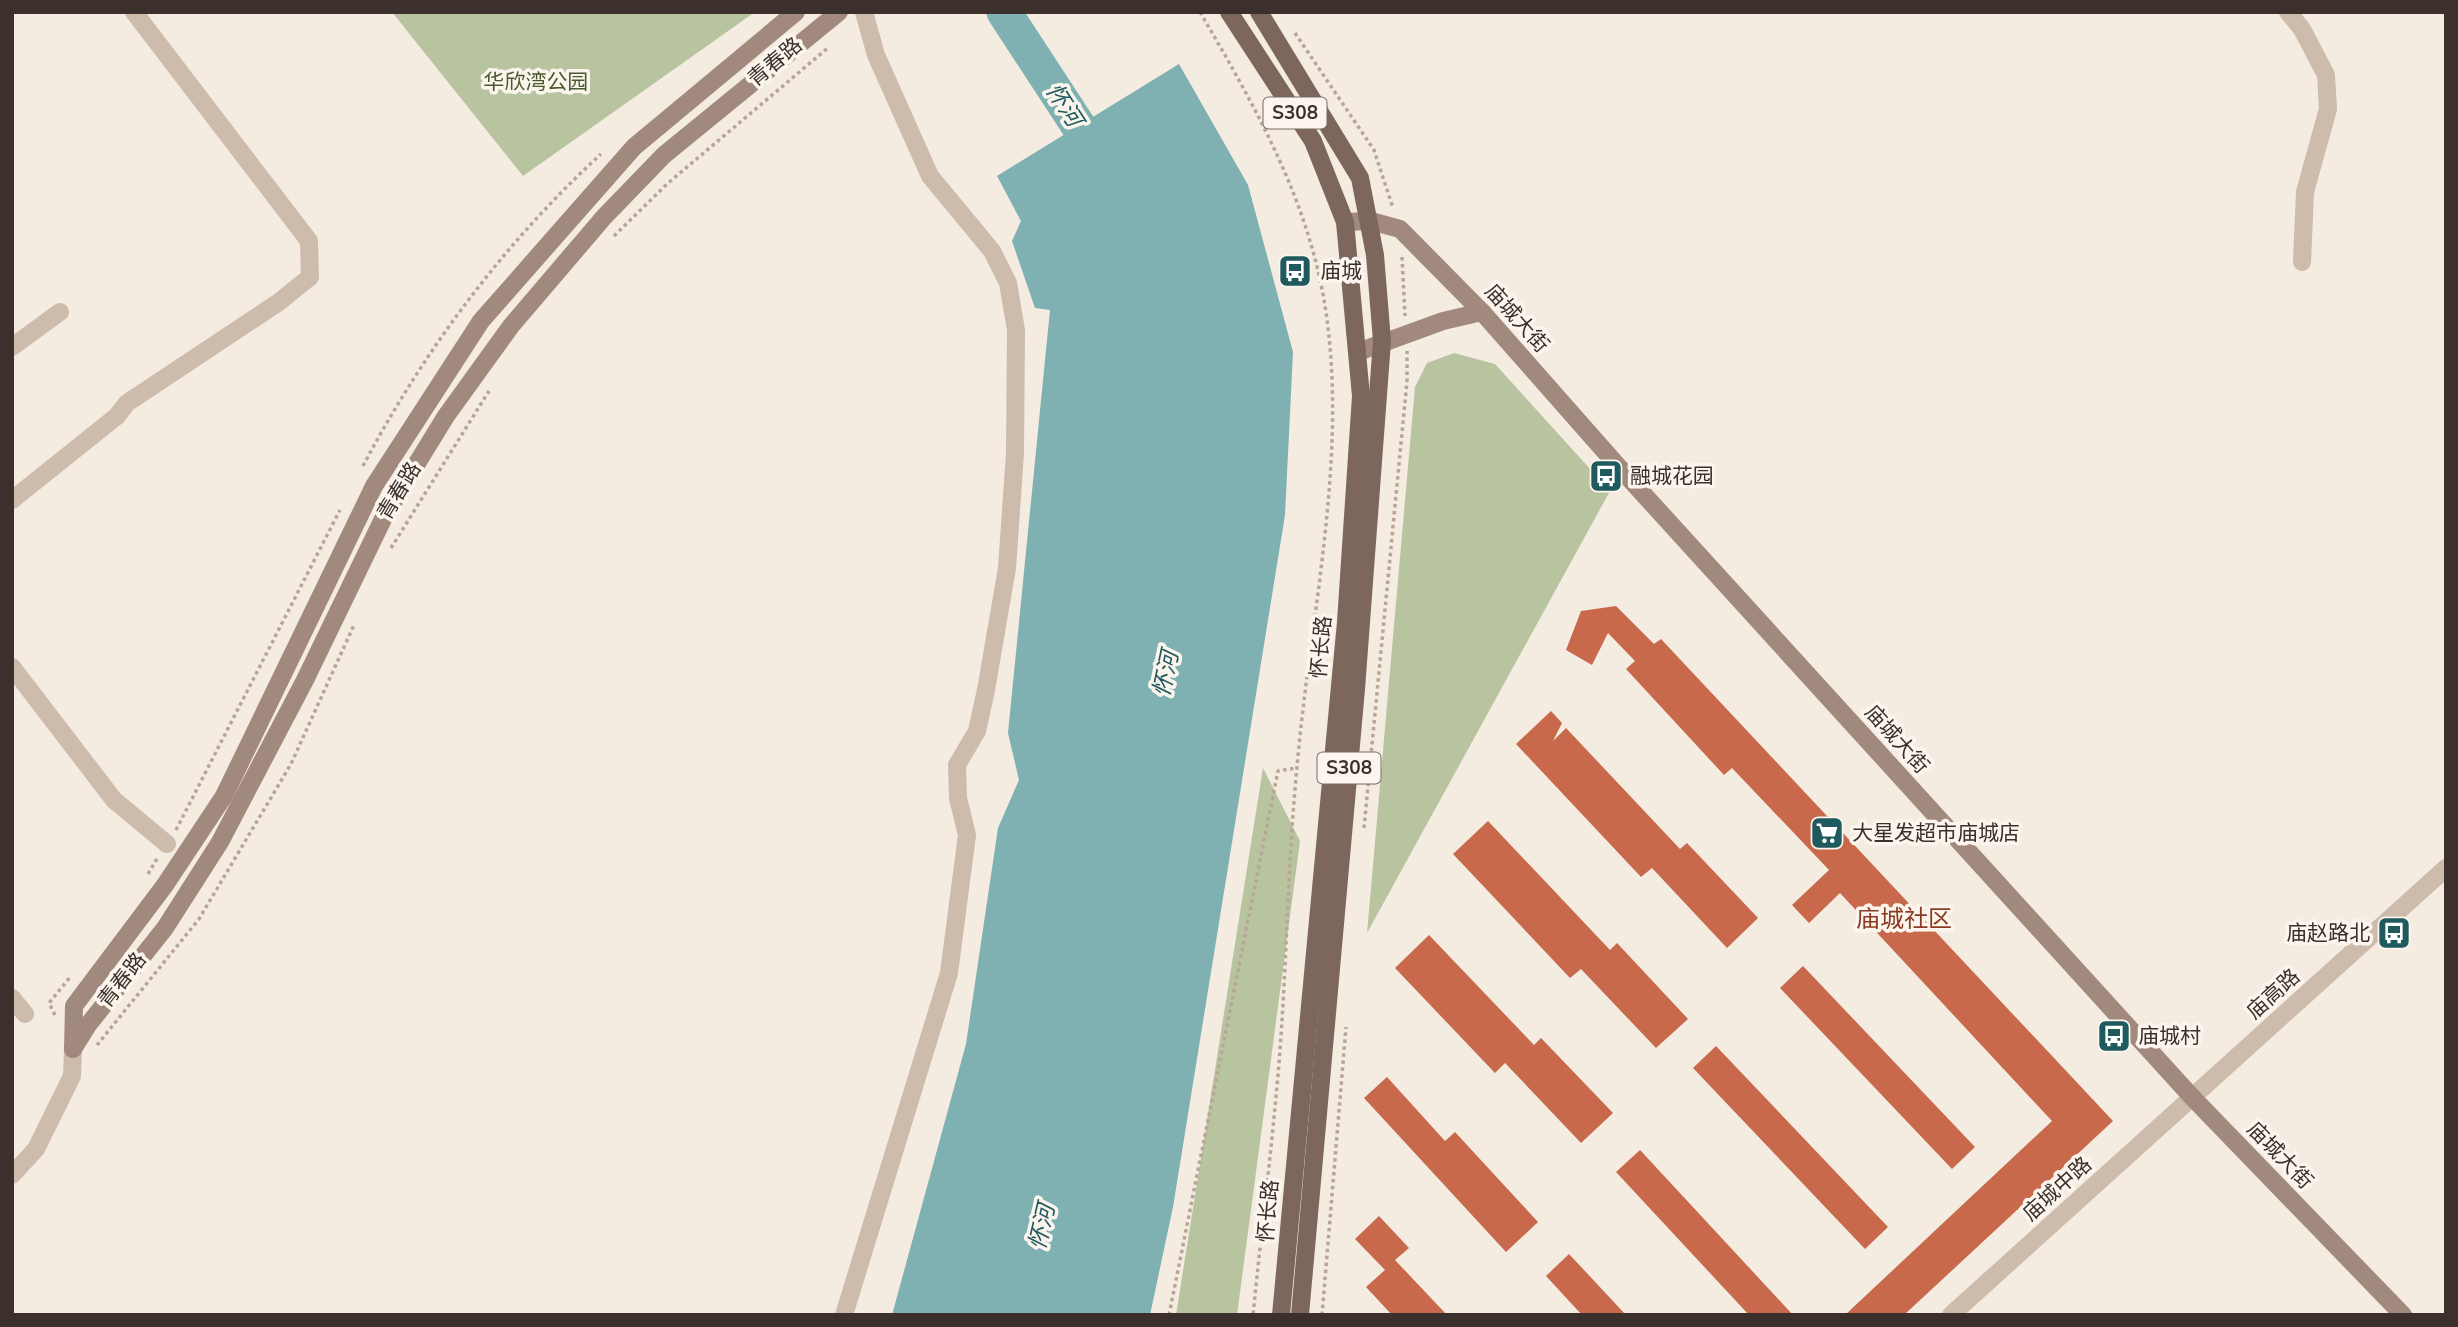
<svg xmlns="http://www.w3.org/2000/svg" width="2458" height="1327" font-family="'Nunito Sans','Noto Sans SC',sans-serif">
	<rect width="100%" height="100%" fill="#f4ebe1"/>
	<g fill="#b8c4a0">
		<path d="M392 12H755L523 176Z"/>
		<path d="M1454 353 1495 364 1610 491 1367 933 1415 387 1427 363Z"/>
		<path d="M1263 768 1300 841 1237 1315H1176Z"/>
	</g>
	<path fill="#7fb0b2" d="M1179 64 1248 185 1293 352 1285 515 1173 1207 1150 1315H892L966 1044 998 828 1019 780 1008 733 1050 310 1035 308 1012 241 1021 221 997 176Z"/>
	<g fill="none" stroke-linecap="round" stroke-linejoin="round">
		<path stroke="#7fb0b2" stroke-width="35" d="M1004 12 1104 165"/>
	</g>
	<g fill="#c8694b">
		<path d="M1616 606 1654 644 1661 639 2113 1121 1904 1315H1845L2052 1121 1840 893 1809 923 1792 905 1829 870 1732 768 1724 775 1626 669 1635 661 1608 633 1592 665 1566 650 1581 611Z"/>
		<path d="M1551 711 1562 723 1553 741 1566 728 1680 849 1687 843 1758 918 1727 948 1652 868 1641 877 1516 744Z"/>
		<path d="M1488 821 1610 950 1617 943 1688 1019 1656 1048 1581 969 1570 978 1453 854Z"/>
		<path d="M1429 935 1534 1045 1541 1038 1613 1113 1581 1143 1505 1063 1495 1073 1395 968Z"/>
		<path d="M1803 966 1975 1147 1952 1169 1780 988Z"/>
		<path d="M1716 1046 1888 1227 1865 1249 1693 1068Z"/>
		<path d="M1387 1077 1445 1141 1455 1132 1538 1222 1506 1252 1364 1098Z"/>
		<path d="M1640 1150 1793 1315H1749L1616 1172Z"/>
		<path d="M1379 1216 1409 1248 1395 1260 1447 1315H1392L1366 1287 1385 1270 1355 1239Z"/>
		<path d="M1569 1254 1626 1315H1582L1546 1276Z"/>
	</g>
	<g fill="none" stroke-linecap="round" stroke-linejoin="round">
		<g stroke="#b9a596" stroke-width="3.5" stroke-dasharray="3.5 3.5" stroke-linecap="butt">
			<path d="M1200 12C1253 103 1306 195 1324 300 1350 451 1310 615 1297 767 1287 869 1287 972 1278 1075 1271 1155 1261 1235 1253 1315"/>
			<path d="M1295 33 1374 150 1393 208"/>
			<path d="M614 236 667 184 829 47"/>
			<path d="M1402 257 1405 316"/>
			<path d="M363 466C424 350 505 242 601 154"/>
			<path d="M391 548 489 391"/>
			<path d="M1364 828 1407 381V351"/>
			<path d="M176 830 340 510"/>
			<path d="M148 874 158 857"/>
			<path d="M55 1015 49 1003 71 976"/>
			<path d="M97 1045 199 919 291 764 354 625"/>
			<path d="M1169 1315 1278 771 1296 768"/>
			<path d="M1322 1315 1346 1027"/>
		</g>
		<g stroke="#cdbbac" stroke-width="18">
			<path d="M2288 12 2302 29 2326 75 2328 109 2305 192 2302 262"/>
			<path d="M12 347 60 312"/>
			<path d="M12 500 117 416 127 403 279 302 310 277 309 241 134 12"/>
			<path d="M12 667 114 800 167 844"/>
			<path d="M12 998 25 1014"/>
			<path d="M12 1175 36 1149 72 1076 73 1049"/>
			<path d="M844 1315 949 973 967 835 958 798 957 765 977 731 986 690 1007 568 1015 453 1016 330 1008 283 992 251 930 176 876 55 864 12"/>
		</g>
		<path stroke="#cdbbac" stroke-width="18" d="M1951 1315 2446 868"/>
		<g stroke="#a18a7d" stroke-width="18">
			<path d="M1345 222 1371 221 1400 229 1482 312 1616 464 2192 1097 2403 1315"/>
			<path d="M1358 352 1443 321 1482 312"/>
			<path d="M73 1049 88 1025 165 928 220 842 305 680 384 517 446 416 511 326 604 217 664 155 839 12"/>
			<path d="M73 1049 74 1006 165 885 224 796 374 486 481 321 634 147 796 12"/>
		</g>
		<g stroke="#7d675c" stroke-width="18">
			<path d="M1229 12 1313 141 1345 222 1361 396 1346 622 1281 1315"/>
			<path d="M1259 12 1360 178 1375 255 1382 341 1356 689 1300 1315"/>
		</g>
	</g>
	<defs>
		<symbol id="bus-square" viewBox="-11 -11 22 22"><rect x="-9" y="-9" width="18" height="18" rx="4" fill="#1f5a5e" stroke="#fbf5ee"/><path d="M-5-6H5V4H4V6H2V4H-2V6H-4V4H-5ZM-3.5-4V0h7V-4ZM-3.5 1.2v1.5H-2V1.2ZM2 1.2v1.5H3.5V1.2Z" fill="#fff"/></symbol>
		<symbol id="supermarket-square" viewBox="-11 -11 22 22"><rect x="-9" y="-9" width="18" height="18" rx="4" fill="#1f5a5e" stroke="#fbf5ee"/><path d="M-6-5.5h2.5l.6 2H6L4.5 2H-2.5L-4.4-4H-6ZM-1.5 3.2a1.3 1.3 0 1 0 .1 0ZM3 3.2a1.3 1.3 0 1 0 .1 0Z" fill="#fff"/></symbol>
	</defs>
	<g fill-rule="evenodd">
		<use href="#bus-square" x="1276" y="252" width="38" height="38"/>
		<use href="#bus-square" x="1587" y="457" width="38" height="38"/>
		<use href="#supermarket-square" x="1808" y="814" width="38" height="38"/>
		<use href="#bus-square" x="2375" y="914" width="38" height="38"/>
		<use href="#bus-square" x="2095" y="1017" width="38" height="38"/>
	</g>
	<g text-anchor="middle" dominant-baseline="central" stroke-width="7" stroke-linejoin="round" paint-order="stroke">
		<g fill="#fbf5ee" stroke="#756b66" stroke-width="2">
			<rect x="1263.5" y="97.5" width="63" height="31" rx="5"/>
			<rect x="1317.5" y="752.5" width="63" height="31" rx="5"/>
		</g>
		<g font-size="19" font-weight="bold" fill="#3b302b">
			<text x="1295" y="113">S308</text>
			<text x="1349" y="768">S308</text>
		</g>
		<g font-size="21" fill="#3b302b" stroke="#fbf5ee">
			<text transform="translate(775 62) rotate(-40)">青春路</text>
			<text transform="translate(1517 318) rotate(48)">庙城大街</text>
			<text transform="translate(399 491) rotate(-59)">青春路</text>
			<text transform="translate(1321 647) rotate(-85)">怀长路</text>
			<text transform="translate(1897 739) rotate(48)">庙城大街</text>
			<text transform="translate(122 980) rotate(-52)">青春路</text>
			<text transform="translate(2273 994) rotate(-42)">庙高路</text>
			<text transform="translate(2280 1155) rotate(46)">庙城大街</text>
			<text transform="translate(2057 1189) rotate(-42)">庙城中路</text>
			<text transform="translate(1268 1211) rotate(-85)">怀长路</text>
		</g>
		<g font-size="21" fill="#4a5a2e" stroke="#fbf5ee">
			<text x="536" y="82">华欣湾公园</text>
		</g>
		<g font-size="21" fill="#3b302b" stroke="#fbf5ee" text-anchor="start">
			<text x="1320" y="271">庙城</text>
			<text x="1630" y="476">融城花园</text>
			<text x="1852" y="833">大星发超市庙城店</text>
			<text x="2370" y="933" text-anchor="end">庙赵路北</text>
			<text x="2138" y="1036">庙城村</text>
		</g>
		<g font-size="23" font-style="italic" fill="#1f5a5e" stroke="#fbf5ee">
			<text transform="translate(1064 105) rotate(57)">怀河</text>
			<text transform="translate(1166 674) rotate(-78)">怀河</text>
			<text transform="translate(1042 1227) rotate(-77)">怀河</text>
		</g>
		<g font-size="24" fill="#8c3b22" stroke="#fbf5ee">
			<text x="1904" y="919">庙城社区</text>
		</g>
	</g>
	<rect width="2458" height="1327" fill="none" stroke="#3b302b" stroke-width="28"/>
</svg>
